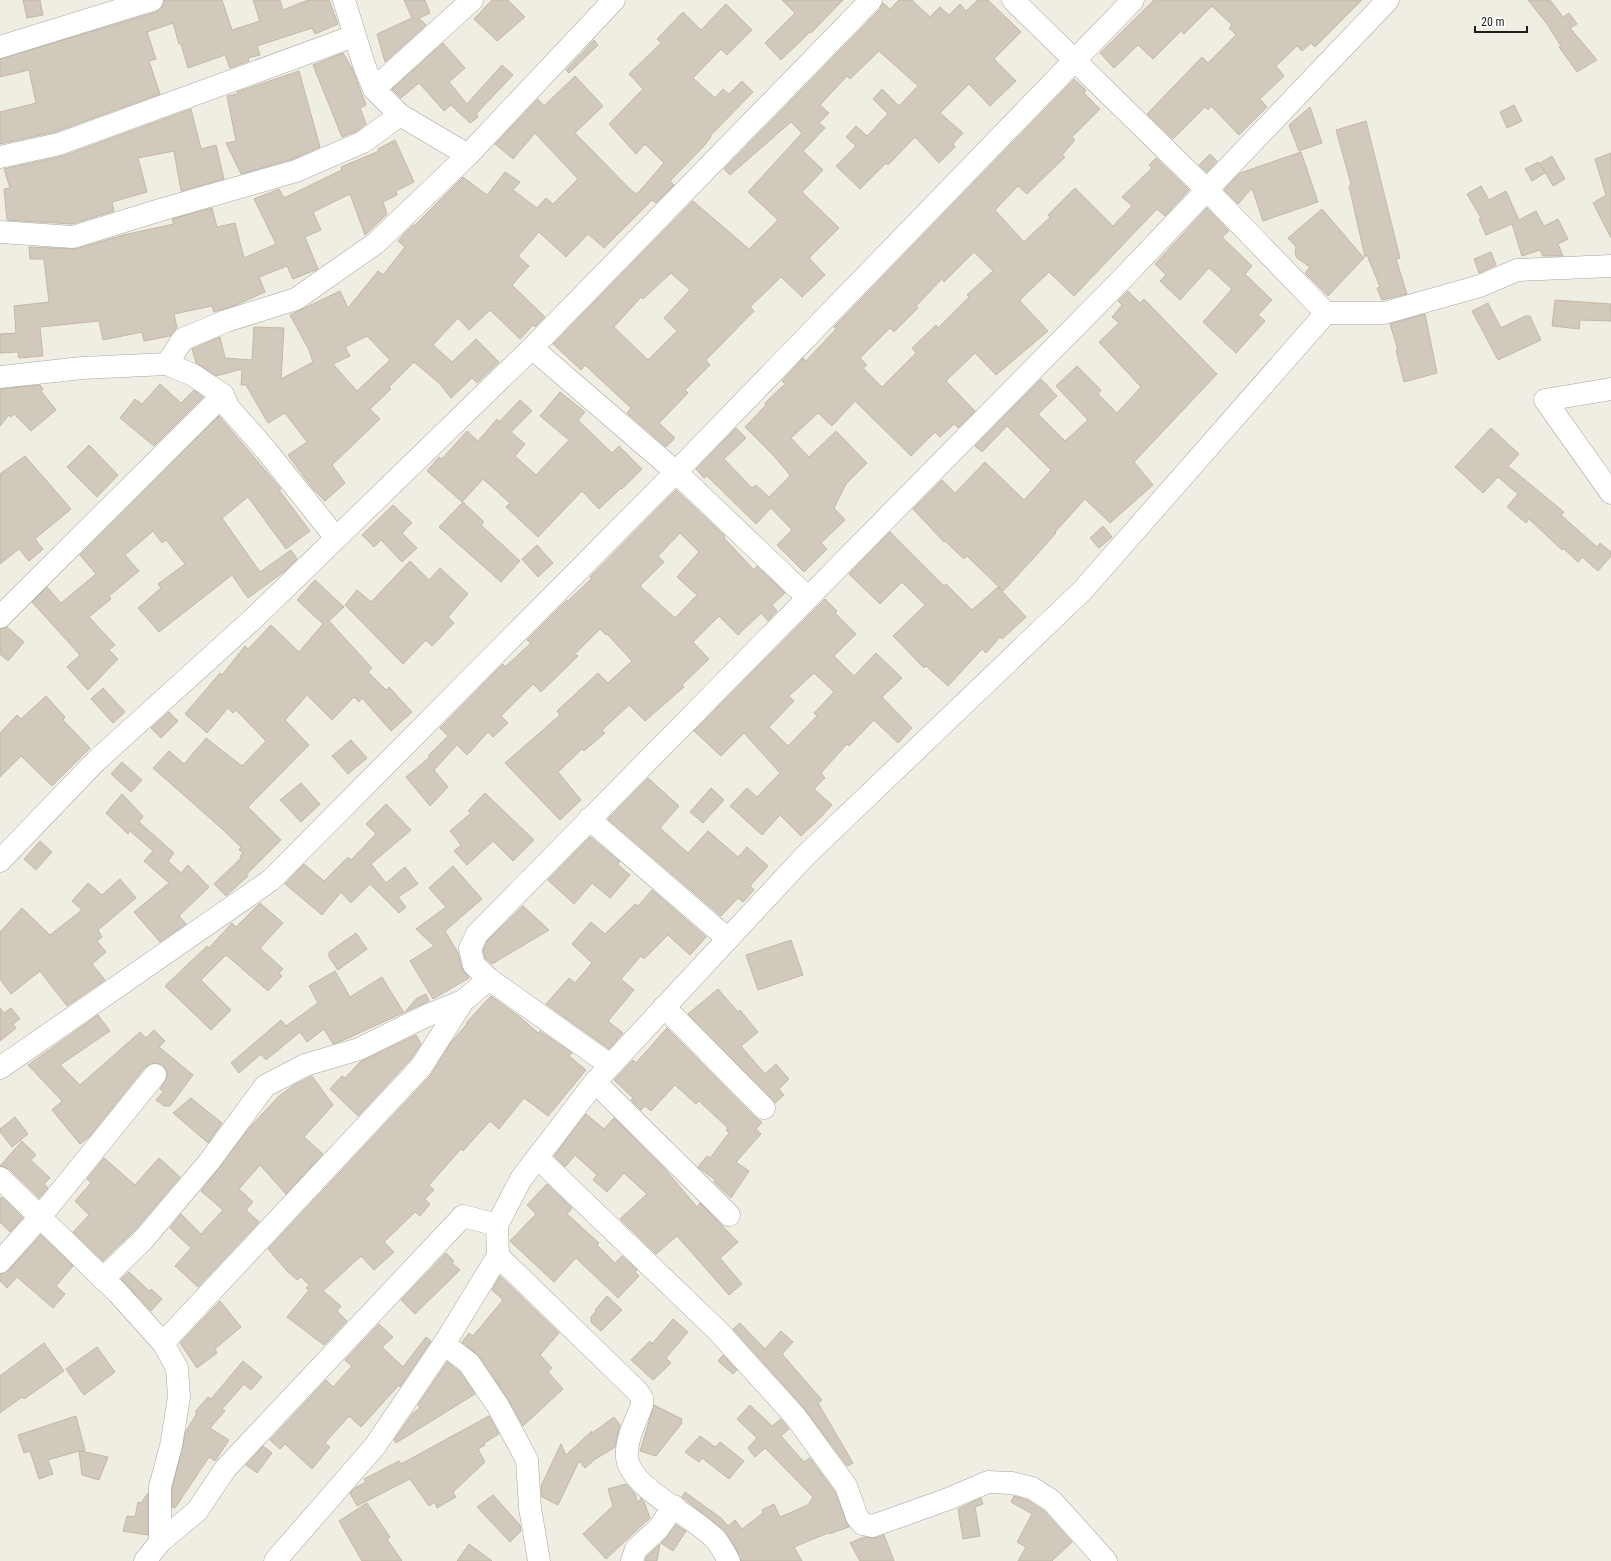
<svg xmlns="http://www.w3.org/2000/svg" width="1611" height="1561" font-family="'Roboto Condensed',sans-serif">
	<rect width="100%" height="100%" fill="#f0eee3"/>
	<g fill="#d0c9bc" stroke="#c3b8a4" fill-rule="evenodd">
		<path d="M23 0H40L43 15 27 18Z"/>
		<path d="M164 0H222L232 30 260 21 253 0H280L283 10 308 0H329L338 24 315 34 312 28 257 46 260 55 248 58 249 61 230 68 225 55 188 68 181 44H179L173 23 147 32 156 59 149 61 160 94 55 132 0 144V112L36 103 29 70 0 77V59L156 12 161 8Z"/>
		<path d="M404 0H425L430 13 419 18 426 25 385 62 377 34 412 18Z"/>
		<path d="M492 0H508L525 17 497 41 474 19Z"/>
		<path d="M782 0H843L811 33 810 32 781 60 765 43 795 13Z"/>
		<path d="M899 0H912L930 17 940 7 949 15 960 4 966 11 978 0H988L1021 32 994 59 1016 81 990 106 969 84 940 113 963 133 953 144 955 147 939 163 915 137 888 165 886 163 860 189 836 166 856 146 846 137 856 126 867 136 888 114 873 99 882 89 899 106 918 86 879 51 850 79 847 76 820 105 829 113 819 123 825 128 803 151 823 170 802 192 839 228 809 258 825 275 802 297 781 277 750 307 754 311 706 360 710 365 685 390 688 393 659 423 675 438 666 447 627 413 631 408 585 365 581 370 553 344 693 201 749 249 778 220 748 192 802 133 791 122 730 175 724 169 880 9 883 3 890 9ZM671 273 690 290 664 318 677 331 648 360 614 327 641 297 643 299Z"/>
		<path d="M1154 0H1362L1315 47 1311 43 1302 51 1297 46 1276 66 1284 76 1260 99 1267 107 1239 135 1211 106 1208 110 1205 107 1173 139 1147 114 1202 57 1208 63 1236 35 1229 28 1232 25 1212 6 1184 34 1181 31 1153 59 1138 45 1114 68 1100 53Z"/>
		<path d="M1528 0H1550L1563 17 1569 13 1577 24 1570 28 1597 60 1577 72 1559 47 1561 46 1547 24Z"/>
		<path d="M726 4 752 30 727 55 721 49 693 78 715 98 723 89 729 94 742 81 753 92 710 136 711 137 703 147 670 181 674 185 656 203 652 200 604 248 588 234 566 257 539 232 518 256 529 266 512 285 545 317 535 327 533 325 520 339 490 310 469 330 458 318 433 345 452 362 476 339 499 362 477 383 472 378 451 398 440 384 414 362 389 387 391 389 370 409 380 419 332 465 345 483 325 501 313 489 288 455 307 442 285 413 268 423 246 385H241L242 369 216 376 196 363 192 349 220 337 225 358 252 360 254 327 284 328 281 379 313 362 309 350 290 315 340 291 348 308 378 271 383 275 405 247 398 241 403 235 413 225 414 226 463 177 487 195 505 172 520 182 513 190 537 208 546 198 553 204 578 179 535 133 513 159 495 144 538 99 544 106 575 76 603 106 575 133 632 191 637 194 664 163 645 144 636 154 609 124 643 89 629 74 661 43 657 39 683 12 701 30ZM367 336 390 360 357 391 333 364 350 356 345 347Z"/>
		<path d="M594 40 598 45 569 73 566 70Z"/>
		<path d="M443 43 465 68 449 82 467 104 502 65 513 75 476 114 478 117 470 123 451 105 444 111 419 83 401 98 392 89Z"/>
		<path d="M343 53 352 68 366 105 360 108 366 124 357 131 342 137 313 65Z"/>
		<path d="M299 71 320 147 293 159 241 174 226 143 236 141 227 96 238 94 237 92Z"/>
		<path d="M1074 79 1086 90 1084 93 1100 109 1072 137 1075 140 1062 155 1065 157 1027 194 1018 186 995 210 1024 242 1050 217 1048 215 1075 188 1113 226 1132 206 1122 197 1152 168 1149 165 1156 158 1189 190 1165 216 1157 209 1074 296 1049 272 1021 299 1020 301 1048 331 996 375 975 353 946 381 975 411 958 428 954 424 940 437 935 432 911 456 855 401 832 426 818 413 791 438 809 457 836 431 867 463 846 484 834 508 845 520 821 543 827 549 804 572 777 545 792 530 771 508 756 524 707 476 704 478 696 469 736 428 746 438 724 459 752 488 756 485 769 497 789 477 790 475 773 455 745 427 766 405 765 403 785 384 782 381 803 358 806 361 836 329 834 327ZM974 252 993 271 967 295 969 297 938 328 936 325 912 348 916 353 882 387 863 368 867 365 860 358 890 328 894 332 918 308 916 306 942 279 944 282Z"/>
		<path d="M1514 105 1522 121 1507 128 1500 112Z"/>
		<path d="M1310 107 1322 143 1299 151 1289 125Z"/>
		<path d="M191 109 201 149 216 145 224 179 181 191 174 151 138 158 147 192 112 202 114 211 72 224 7 220 4 189 10 188 4 169 63 156Z"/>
		<path d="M1366 121 1400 258 1396 259 1407 294 1382 300 1377 288 1380 287 1367 255 1365 257 1349 186 1351 184 1336 130Z"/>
		<path d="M395 140 414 182 396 191 397 195 383 202 387 214 365 235 350 194 313 212 321 230 305 237 318 269 293 279 287 266 259 277 265 292 234 306 214 312 212 306 174 314 177 328 170 336 144 341 142 332 103 340 99 321 40 327 43 356 19 358 18 352 0 353V334L16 333 14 306 49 302 44 259H30L29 247 76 249 123 235 174 224 172 219 212 208 217 227 235 223 244 258 276 244 254 199 279 189 284 198 342 170 341 167 379 151 378 149Z"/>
		<path d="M1301 152 1318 202 1263 221 1252 188 1238 204 1224 190 1240 173Z"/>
		<path d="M1611 153V238L1593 203 1606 195 1595 159Z"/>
		<path d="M1210 154 1217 161 1207 172 1199 165Z"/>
		<path d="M1552 156 1565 179 1553 186 1540 163Z"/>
		<path d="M1538 162 1545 173 1532 181 1525 169Z"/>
		<path d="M1481 186 1489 200 1506 191 1519 220 1536 211 1544 226 1558 219 1568 239 1558 244 1563 256H1543L1540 250 1522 256 1512 224 1486 235 1479 219 1481 218 1467 194Z"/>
		<path d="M1207 208 1229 231 1222 237 1252 266 1245 274 1272 300 1258 315 1265 321 1236 353 1203 322 1232 289 1209 268 1180 300 1160 281 1166 275 1155 264Z"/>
		<path d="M1322 209 1364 258 1328 296 1305 273 1310 267 1297 258 1295 254 1296 247 1288 238Z"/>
		<path d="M1491 252 1496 265 1479 273 1474 259Z"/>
		<path d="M1128 291 1140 303 1144 299 1217 374 1134 462 1153 485 1110 523 1085 499 1055 532 1056 533 1032 560 1003 591 967 556 964 559 945 541 944 542 913 509 942 480 955 493 985 462 1024 500 1051 470 1007 426 982 452 975 446 1041 379 1057 396 1038 414 1065 441 1088 420 1056 386 1077 366 1101 390 1098 394 1117 413 1141 387 1099 342 1119 323 1112 317 1122 305 1118 301Z"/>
		<path d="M1555 300 1611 304V321L1580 320 1579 329 1552 326Z"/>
		<path d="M1488 303 1501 328 1525 316H1530L1541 340 1498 360 1472 311Z"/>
		<path d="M1425 314 1437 373 1404 382 1396 350H1398L1390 324Z"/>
		<path d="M160 384 181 403 194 390 203 397 154 446 120 418 135 399 142 404Z"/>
		<path d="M40 385 43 389 41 391 56 410 31 431 14 414 11 417 9 415 0 426V389Z"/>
		<path d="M560 392 585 412 578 420 612 453 619 446 642 469 622 489 621 488 599 509 582 491 538 537 506 507 510 503 483 479 462 502 427 471 439 457 442 459 467 431 478 441 497 419 499 422 520 400 532 411 511 432 525 444 515 456 536 475 569 440 540 416Z"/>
		<path d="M219 416 281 489 279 490 310 531 286 549 248 497 222 518 260 572 291 550 297 559 285 571 248 598 232 575 159 632 138 608 161 588 158 584 185 564 166 540 162 543 153 531 125 555 139 571 109 596 111 599 89 617 115 645 109 650 118 659 88 690 67 667 80 655 32 602 47 587 61 603 96 574 80 555Z"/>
		<path d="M1491 428 1519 454 1508 466 1564 512 1561 515 1597 547 1600 543 1611 552V556L1598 571 1582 557 1578 562 1563 548 1562 550 1529 519 1526 523 1507 507 1518 494 1498 477 1483 493 1455 467Z"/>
		<path d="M89 445 118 475 97 497 67 467Z"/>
		<path d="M25 456 71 509 35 539 43 549 29 561 19 549 0 564V474Z"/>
		<path d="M676 490 725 536 724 538 754 570 757 566 785 593 772 605 777 611 768 621 761 613 738 635 719 616 693 642 709 659 682 685 684 687 645 721 629 705 602 730 605 733 584 751 582 749 558 772 581 800 560 820 505 763 560 715 557 711 598 673 608 683 632 661 607 634 606 635 600 629 575 654 578 656 541 692 533 684 501 716 508 723 493 737 488 732 467 755 457 745 434 770 448 787 430 806 406 777 430 757 428 756 448 736 440 728 503 664 505 667 531 643 527 640 567 600 568 601 592 578 590 577ZM680 533 699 552 677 577 697 595 675 618 640 586 664 562 658 556Z"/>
		<path d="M463 502 484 522 481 525 520 561 501 582 439 527Z"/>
		<path d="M393 505 412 523 402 533 417 548 402 562 381 540 374 547 362 535Z"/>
		<path d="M1103 526 1112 537 1099 548 1090 538Z"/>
		<path d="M890 532 944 586 946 584 972 610 998 587 1026 617 1002 639 1000 637 986 653 982 649 948 686 926 666 924 668 893 636 925 605 902 582 880 604 849 574Z"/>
		<path d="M537 545 553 563 538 577 522 559Z"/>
		<path d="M410 561 429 580 440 568 468 594 448 617 454 623 432 646 426 640 403 664 345 605 357 590 371 602Z"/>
		<path d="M315 580 344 607 329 621 372 668 368 672 386 690 389 687 412 712 391 731 362 698 359 702 354 697 332 720 307 695 285 720 309 745 248 807 281 840 246 875 248 876 226 896 214 884 241 858 240 856 243 853 239 850 241 847 221 828 153 768 169 751 184 764 206 738 242 766 266 741 236 710 233 713 228 708 207 733 185 714 220 673 222 675 245 646 248 649 271 625 299 652 323 624 297 600Z"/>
		<path d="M825 599 837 611 835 613 856 634 834 656 854 676 876 653 902 678 882 697 912 728 898 743 874 720 849 746 847 744 821 773 825 778 814 789 832 805 820 818 801 836 780 815 762 835 730 806 747 788 757 797 780 773 744 733 721 756 694 731ZM814 673 834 692 814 713 817 716 788 746 769 727 794 701 789 696Z"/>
		<path d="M7 627 24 642 8 661 0 654V629Z"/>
		<path d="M103 688 125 712 113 723 91 699Z"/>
		<path d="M46 696 65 717 63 720 90 748 52 786 21 756 0 777V733L17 715 21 719Z"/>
		<path d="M169 712 178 721 161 738 151 728Z"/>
		<path d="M351 740 367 758 348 774 332 756Z"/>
		<path d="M122 762 142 780 131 792 111 774Z"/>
		<path d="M648 778 679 806 660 828 688 853 708 831 738 857 747 847 768 866 750 886 754 890 743 902 738 898 721 916 608 819Z"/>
		<path d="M301 783 320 804 301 822 280 800Z"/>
		<path d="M711 788 724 800 703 823 690 812Z"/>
		<path d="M485 793 534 840 513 861 493 841 467 865 454 851 461 845 450 831 471 813 468 811Z"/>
		<path d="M122 794 143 816 139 822 174 853 168 861 181 873 188 865 209 887 179 916 186 924 160 942 134 912 169 883 144 861 153 851 130 831 128 834 106 813Z"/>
		<path d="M386 804 411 830 371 864 386 883 405 867 418 884 398 897 406 907 399 913 370 884 351 903 341 892 322 915 285 884 304 864 324 881 348 857 351 860 376 834 366 824Z"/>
		<path d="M590 837 620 862 617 864 630 875 610 898 592 883 574 904 548 880Z"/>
		<path d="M40 841 52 852 36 870 24 859Z"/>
		<path d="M453 866 482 899 445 931 458 953 462 968 469 978 433 999 410 961 434 946 416 929 446 907 429 888Z"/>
		<path d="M120 879 136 898 98 930 102 937 97 941 106 952 92 964 105 980 67 1006 40 971 11 994 0 979V932L22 908 50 935 82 910 72 901 88 883 102 895Z"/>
		<path d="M652 890 706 937 690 955 668 935 644 959 641 956 621 979 634 990 608 1021 623 1033 609 1049 546 1004 569 978 575 983 592 963 572 944 591 922 605 934 635 904 638 906Z"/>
		<path d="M260 903 283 923 260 948 283 969 279 973 282 976 268 991 226 955 201 980 231 1010 211 1030 165 986 207 946 209 948 232 923 236 927Z"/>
		<path d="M523 906 549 930 492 964 485 958 483 950 487 941Z"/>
		<path d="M356 933 367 949 338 970 329 957V952Z"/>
		<path d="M791 940 803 975 758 990 746 955Z"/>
		<path d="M335 971 350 997 382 977 404 1013 417 998 426 994 429 1001 344 1040 333 1044 324 1029 307 1042 300 1032 266 1060 261 1054 239 1073 231 1063 281 1020 286 1026 318 1003 309 986Z"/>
		<path d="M718 989 738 1012 740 1010 758 1032 741 1046 765 1074 776 1064 789 1079 779 1089 784 1095 775 1103 688 1014Z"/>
		<path d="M491 996 520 1017 538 1033 540 1031 572 1053 569 1056 586 1070 548 1116 524 1098 499 1129 490 1121 463 1151 461 1149 429 1185 434 1190 425 1199 430 1204 420 1216 415 1212 384 1242 394 1252 374 1270 361 1256 323 1291 341 1306 337 1311 347 1321 324 1345 287 1317 309 1290 306 1288 309 1285 301 1277 297 1280 287 1271 268 1249 430 1076 452 1041 467 1024 466 1023Z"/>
		<path d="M0 1008 4 1013 11 1008 20 1019 13 1024 16 1028 0 1041Z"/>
		<path d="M98 1015 110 1031 60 1065 80 1085 140 1032 146 1038 154 1030 165 1041 159 1047 193 1075 170 1106H164L156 1100 163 1092 160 1089 167 1077V1071L163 1065 157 1063 150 1064 145 1067 89 1137 80 1144 52 1110 62 1101 28 1065Z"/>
		<path d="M667 1028 755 1117 762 1122 756 1129 761 1134 736 1162 749 1171 731 1198 714 1182 715 1180 698 1167 707 1156 710 1158 729 1133 726 1130 728 1128 699 1101 696 1104 675 1085 651 1111 645 1106 641 1110 631 1100 633 1098 614 1080 633 1060 636 1063Z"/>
		<path d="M416 1035 421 1044 411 1059 358 1116 330 1089 342 1076 345 1078 360 1062Z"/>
		<path d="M312 1076 333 1105 304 1137 323 1154 286 1194 260 1165 239 1189 253 1202 246 1210 259 1222 198 1287 175 1266 191 1248 170 1228 181 1214 201 1234 223 1210 201 1191 250 1127 279 1096 294 1085Z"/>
		<path d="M191 1098 222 1123 208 1143 173 1113Z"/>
		<path d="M586 1114 604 1129 614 1118 664 1168 697 1207 700 1203 738 1242 720 1258 742 1284 729 1295 677 1236 656 1254 620 1219 647 1194 624 1173 607 1192 593 1180 597 1175 575 1155 565 1167 554 1156Z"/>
		<path d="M15 1117 28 1134 12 1147 0 1132V1129Z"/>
		<path d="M22 1141 36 1155 31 1160 50 1178 44 1184 48 1188 39 1198 9 1169 0 1166Z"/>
		<path d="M104 1158 135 1185 159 1158 180 1177 134 1231 103 1261 73 1232 89 1215 75 1201 91 1183 87 1179Z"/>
		<path d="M547 1184 572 1208 567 1214 599 1243 597 1245 615 1263 622 1256 637 1270 635 1272 639 1276 618 1298 576 1258 554 1282 510 1241 536 1214 527 1205Z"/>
		<path d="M2 1197 23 1218 10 1232 0 1222V1199Z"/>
		<path d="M41 1235 73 1266 56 1286 65 1294 53 1308 17 1277 7 1288 0 1281V1274L9 1270Z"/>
		<path d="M446 1253 454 1261 452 1263 460 1270 415 1314 401 1300Z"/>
		<path d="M129 1272 149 1291 151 1289 162 1299 151 1311 121 1279Z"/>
		<path d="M500 1276 559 1333 540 1355 552 1368 548 1372 563 1389 523 1426 508 1399 479 1356 462 1342 469 1333 473 1336 503 1300 492 1290Z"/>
		<path d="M607 1296 622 1310 601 1331 591 1322V1317L596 1311 595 1310Z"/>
		<path d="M220 1301 241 1327 215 1349 217 1353 197 1368 180 1343Z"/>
		<path d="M673 1319 688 1332 666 1358 671 1363 653 1380 631 1360 650 1341 652 1344Z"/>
		<path d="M740 1323 765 1349 781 1331 793 1342 782 1354 822 1400 818 1403 853 1463 847 1466 804 1408 733 1329Z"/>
		<path d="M379 1324 393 1337 382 1347 403 1367 426 1337 431 1341 400 1387 399 1385 361 1427 349 1416 325 1443 330 1447 312 1469 285 1444 280 1449 270 1440 326 1380 333 1387 352 1366 345 1360Z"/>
		<path d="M44 1343 64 1371 24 1399 22 1397 0 1413V1376Z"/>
		<path d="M97 1347 115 1372 84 1395 66 1369Z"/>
		<path d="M723 1355 737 1370 733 1374 718 1361Z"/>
		<path d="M243 1361 262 1377 251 1390 244 1384 222 1409 225 1411 210 1428 229 1440 215 1461 209 1457 175 1508 172 1507V1489L186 1431 197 1413 195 1412 208 1397 211 1399Z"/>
		<path d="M447 1362 460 1372 475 1394 396 1443 394 1440 413 1413 420 1408 418 1405Z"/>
		<path d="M654 1405 682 1419 681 1422 682 1423 656 1456 640 1451Z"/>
		<path d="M750 1405 772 1426 781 1419 789 1429 781 1436 804 1462 810 1458 835 1492 849 1527 829 1534 828 1533 794 1547 802 1561H741L735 1547 725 1531 682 1497 685 1492 721 1518 728 1526 735 1520 742 1529 763 1513 762 1510 774 1504 780 1517 808 1505 813 1497 765 1448 755 1457 748 1448 757 1438 737 1419Z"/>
		<path d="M76 1416 85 1450 81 1451 108 1457 99 1480 82 1475 79 1451 48 1460 53 1474 39 1479 30 1451 24 1453 18 1435Z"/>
		<path d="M489 1416 499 1434 484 1443 485 1445 478 1449 485 1462 453 1492 456 1497 437 1508 435 1502 429 1506 410 1479 357 1506 350 1493 355 1488 366 1482 364 1479 399 1461 401 1464Z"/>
		<path d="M614 1417 620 1425 615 1447 594 1460 585 1468 579 1461 558 1505 542 1497 541 1486 561 1444 566 1455 592 1431 591 1434Z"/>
		<path d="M700 1436 715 1447 720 1442 744 1461 729 1479 702 1458 699 1462 685 1452Z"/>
		<path d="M263 1446 272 1453 257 1473 246 1465Z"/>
		<path d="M626 1484 635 1494 638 1503 641 1498 644 1502 650 1518 606 1559 583 1534 613 1506 608 1489Z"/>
		<path d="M148 1493V1535L123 1531 127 1516 135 1517 138 1502 141 1503Z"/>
		<path d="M493 1495 520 1525 521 1531 510 1542 477 1507Z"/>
		<path d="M1014 1496 1027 1500 1044 1511 1072 1542 1052 1561H1018L1026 1547 1017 1542 1032 1514 1011 1502Z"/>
		<path d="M981 1498 983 1504 975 1507 980 1536 963 1539 958 1509Z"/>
		<path d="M367 1503 390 1537 387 1539 402 1561H362L339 1521Z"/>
		<path d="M676 1525 686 1531 673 1551 661 1543Z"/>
		<path d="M884 1535 894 1561H860L850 1543 864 1537 876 1538Z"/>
		<path d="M469 1544 492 1561H457Z"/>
		<path d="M660 1544 657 1561H645L647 1556Z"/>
	</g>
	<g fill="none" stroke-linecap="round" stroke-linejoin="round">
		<defs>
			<g id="minor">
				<path d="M344 0 364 65 374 89 400 115 468 155"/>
				<path d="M1013 0 1207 190 1326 313H1384L1480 286 1517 270 1611 266"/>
				<path d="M0 47 152 0"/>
				<path d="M374 89 472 0"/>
				<path d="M0 157 59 144 354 36"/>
				<path d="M0 232 73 237 160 210 296 171 363 142 400 115"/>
				<path d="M532 348 676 472 807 597"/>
				<path d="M167 364 183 339 226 321 296 299 376 243 468 155 614 0"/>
				<path d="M0 377 82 368 167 364 193 375 223 395 228 407 266 450 336 538"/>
				<path d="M1611 389 1545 400 1611 493"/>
				<path d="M0 617 223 395"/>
				<path d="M589 819 728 939"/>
				<path d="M0 861 96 761 254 618 532 348 871 0"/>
				<path d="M664 1007 764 1108"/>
				<path d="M610 1065 489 979 474 965 470 949 477 934 1121 280 1388 0"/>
				<path d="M0 1068 271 880 676 472 1133 0"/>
				<path d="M595 1082 729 1215"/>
				<path d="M538 1158 718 1331 795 1416 846 1486 857 1517 863 1524 872 1526 881 1523 948 1499 988 1482 1012 1483 1032 1488 1052 1501 1106 1561"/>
				<path d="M0 1178 118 1293 163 1343 177 1368 179 1397 171 1446 160 1487V1542"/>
				<path d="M498 1256 637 1391 642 1398V1405C636 1421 625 1441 627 1458 631 1489 695 1516 716 1540 721 1546 725 1554 729 1561"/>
				<path d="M0 1262 40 1217 155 1075"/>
				<path d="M103 1279 143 1240 209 1162 265 1086 305 1065 359 1049 426 1016 463 1001"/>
				<path d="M163 1343 421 1067 463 1001 489 979"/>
				<path d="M444 1344 469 1363 498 1406 527 1460 530 1508 539 1561"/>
				<path d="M145 1561 160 1542 197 1511 226 1468 463 1216 497 1225"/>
				<path d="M275 1561 375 1446 444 1344 498 1256 497 1225 521 1179 595 1082 806 855 1083 590 1326 313"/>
				<path d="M632 1561 636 1549 658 1529 674 1506"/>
			</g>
		</defs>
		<use href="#minor" stroke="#a5a5a5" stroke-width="23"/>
		<use href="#minor" stroke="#fff" stroke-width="22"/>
	</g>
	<path d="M1475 26v6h52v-6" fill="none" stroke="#1e1e1e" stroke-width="2"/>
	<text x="1481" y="26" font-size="12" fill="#1e1e1e" stroke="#ffffff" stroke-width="3" paint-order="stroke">20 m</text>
</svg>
